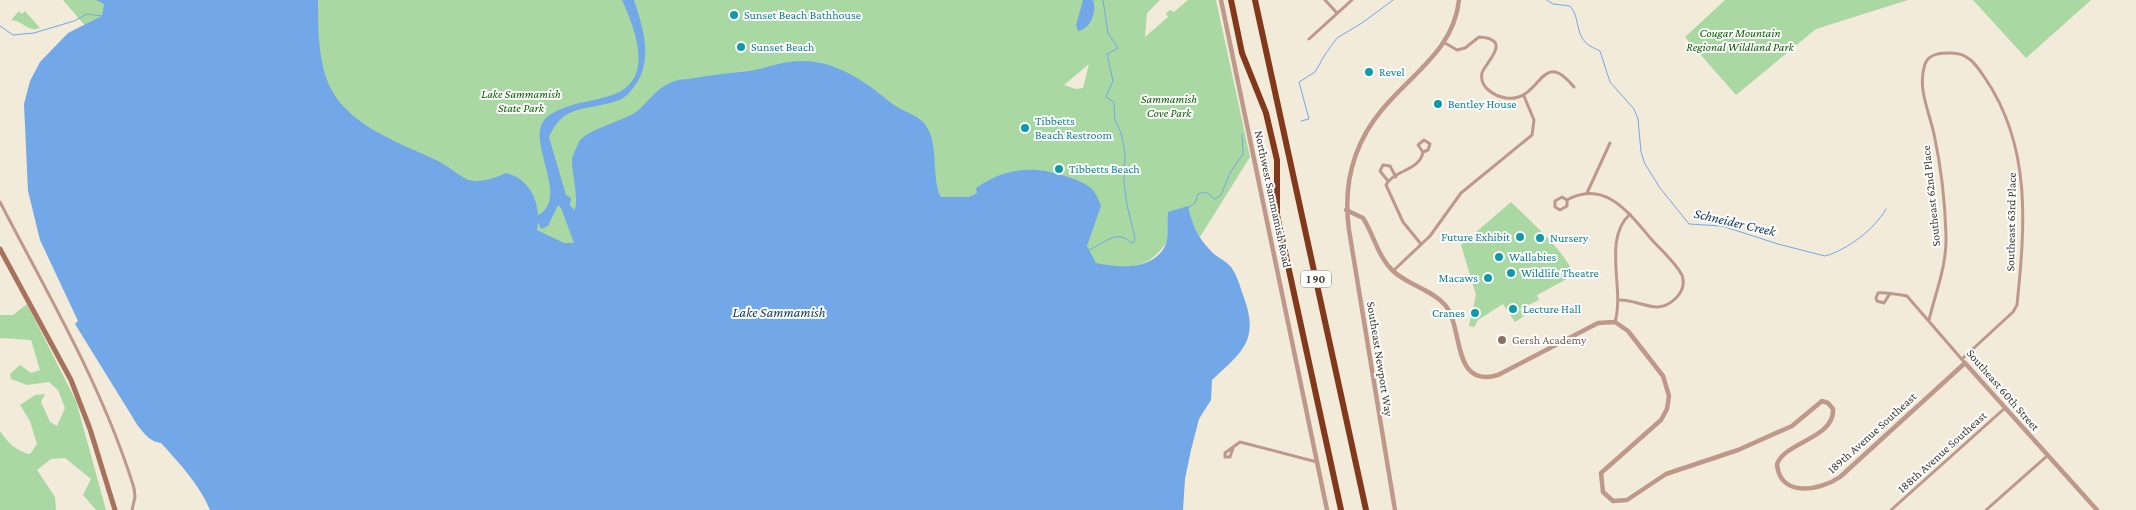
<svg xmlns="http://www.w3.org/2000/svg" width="2136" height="510" font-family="'Crimson Pro',serif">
	<rect width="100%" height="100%" fill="#f2ebd9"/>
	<g fill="#a9d8a2" fill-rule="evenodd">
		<path d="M63 0H125L99 42Z"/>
		<path d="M300 0H1160L1147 13 1145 37 1168 17 1166 13 1170 10 1174 12 1188 0H1216L1250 157 1200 237 1191 222 1188 206C1162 251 1154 277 1095 263L1087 247 1091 229 1101 206 593 257 583 262 344 145ZM1089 64 1083 88 1076 89 1064 85Z"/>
		<path d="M1725 0H1908L1816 29 1736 95 1685 37Z"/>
		<path d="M1973 0H2091L2026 58Z"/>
		<path d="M19 11 22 14 25 11 40 28C28 33 22 20 11 20Z"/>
		<path d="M1511 202C1529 220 1566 252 1574 275L1537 295 1539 300 1520 309 1524 316 1515 322 1503 304 1478 320 1474 327 1469 326 1476 295 1461 245Z"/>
		<path d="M27 304 76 401 106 510H96L83 495 91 479 65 458 51 459 37 470 55 497 56 510H0V431C7 442 17 452 30 454L37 444 30 421 20 405 35 395 45 394 41 402 50 422 57 426 65 408 58 390 49 382 27 385 11 379 10 374 20 365 31 373 40 370 31 340 0 338V315H13Z"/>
	</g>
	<g fill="#72a8e7" fill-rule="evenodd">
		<path d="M96 0H318C318 28 318 61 330 87 349 126 400 143 436 160 446 164 460 177 469 180 481 183 495 178 506 173 526 178 537 195 538 215 568 200 532 149 541 126 545 116 552 113 561 109 577 102 595 101 612 95 656 80 635 29 622 0H634C643 27 653 59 636 84 631 91 627 97 619 100 589 112 565 101 549 137L566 195 571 198 570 205 574 210C580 202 571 171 572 159 573 155 577 146 579 142 584 131 625 120 636 112 647 104 654 90 670 83 679 78 686 80 695 78 711 75 723 74 740 72 756 71 772 65 788 62 828 56 860 77 890 102 899 110 913 113 922 121 941 139 930 178 941 197H969L977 193 976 188C1006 167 1035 165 1068 177 1075 179 1087 184 1092 189 1096 193 1099 201 1101 206L1087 246 1096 263C1119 268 1154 271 1166 244 1169 236 1167 221 1168 212L1188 206C1191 222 1198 238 1210 250 1216 257 1225 260 1231 267 1237 275 1240 286 1243 295 1260 340 1243 351 1212 380L1211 400 1199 419 1191 450 1185 479 1183 510H210C199 484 180 464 161 443 150 442 145 434 138 426L75 324 78 321 40 240 28 191 24 104 30 81 40 62 68 33 102 16 104 4ZM558 205 561 208 574 243H564L537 230 538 222 541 229 548 226Z"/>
		<path d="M1083 0H1093C1097 11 1091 29 1078 31L1076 25Z"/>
	</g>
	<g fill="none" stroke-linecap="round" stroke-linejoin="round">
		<g stroke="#72a8e7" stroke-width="1">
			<path d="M1547 0 1553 4 1570 6C1580 17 1575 32 1586 43 1589 46 1596 49 1600 51L1610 82 1634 109 1638 119 1641 152 1645 164 1660 188 1689 224 1722 226 1778 244 1825 256C1847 250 1875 229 1886 209"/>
			<path d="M0 26 13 35 34 33 74 21 87 14 102 16"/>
			<path d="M1301 121 1309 119 1299 82 1315 72 1326 53 1337 38 1362 23 1393 0"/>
			<path d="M1187 209 1195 203 1198 194 1206 192 1215 199 1221 195 1230 173 1243 154 1242 134"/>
			<path d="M1089 250C1103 244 1117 228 1131 243L1134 242 1135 238 1127 205 1124 183 1125 152 1121 133 1115 120 1114 102 1106 97 1113 81 1107 54 1118 48 1108 33 1103 0"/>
		</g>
		<g stroke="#be998b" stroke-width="3">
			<path d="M1325 0 1337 13"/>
			<path d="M1309 39 1352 0"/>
			<path d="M1445 43 1457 50 1465 48 1479 37C1514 39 1485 63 1482 73 1479 87 1494 96 1506 98 1542 103 1540 45 1574 87"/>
			<path d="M1388 181 1380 171 1383 165 1390 166 1396 177"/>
			<path d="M1587 193 1610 143"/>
			<path d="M1567 200 1562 197 1555 201V207L1560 210 1567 206V200C1605 179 1629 213 1652 240 1662 251 1675 262 1682 275 1685 284 1683 291 1676 298 1657 317 1642 300 1620 300"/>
			<path d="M0 202C48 295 103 387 134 488L135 497 132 510"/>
			<path d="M1421 244 1403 222 1386 185C1393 170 1420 171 1423 152L1428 150 1430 144 1424 140 1418 145 1423 152"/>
			<path d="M1393 271 1430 236 1461 193 1532 135 1534 120 1524 96"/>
			<path d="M1889 295 1884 303 1877 301 1876 298 1878 293C1881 292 1903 295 1907 296L1965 363"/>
			<path d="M1929 320C1936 291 1947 265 1946 235 1945 202 1941 166 1934 134 1929 111 1917 88 1925 64 1929 53 1942 53 1951 53 1969 53 1976 65 1985 78 2032 147 2025 226 2017 305L2013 312 1962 359"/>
			<path d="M1615 322C1625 288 1602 240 1630 214"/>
			<path d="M1233 448 1230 457H1225V453L1240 442 1317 462"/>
			<path d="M1891 510 2005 408"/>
			<path d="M1986 510 2047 456"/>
		</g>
		<g stroke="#be998b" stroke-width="4.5">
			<path d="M1221 0 1327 510"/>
			<path d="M1346 210 1363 218C1374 235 1378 257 1393 271 1408 285 1432 290 1445 305 1464 327 1451 389 1498 375L1598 323 1615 322 1628 331 1663 376 1669 396 1667 409 1661 420 1601 473 1603 492 1613 501 1627 500 1666 474 1738 450 1792 426 1822 401 1828 403 1833 409C1835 438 1785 442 1777 464 1780 499 1821 490 1840 477L1965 363 2097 510"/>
			<path d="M1395 510 1349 230C1343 186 1353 145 1381 111 1410 75 1454 50 1459 0"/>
		</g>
		<path stroke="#a6715d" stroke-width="5" d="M0 249 71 380 90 429 115 510"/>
		<g stroke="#82391b" stroke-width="6">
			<path d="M1231 0 1242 53 1266 113 1277 160V215L1341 510"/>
			<path d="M1255 0 1366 510"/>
		</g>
	</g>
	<g fill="#0f9aa8" stroke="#fff" stroke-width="2">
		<circle cx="734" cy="15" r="5"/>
		<circle cx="741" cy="47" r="5"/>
		<circle cx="1369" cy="72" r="5"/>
		<circle cx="1438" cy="104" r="5"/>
		<circle cx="1025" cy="128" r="5"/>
		<circle cx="1059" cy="169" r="5"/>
		<circle cx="1520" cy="237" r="5"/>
		<circle cx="1540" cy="238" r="5"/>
		<circle cx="1499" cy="257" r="5"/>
		<circle cx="1511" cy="273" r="5"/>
		<circle cx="1488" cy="278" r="5"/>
		<circle cx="1513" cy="309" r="5"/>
		<circle cx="1475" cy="313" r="5"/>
	</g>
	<circle fill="#8d6e63" stroke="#fff" stroke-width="2" cx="1502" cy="340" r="5"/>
	<g text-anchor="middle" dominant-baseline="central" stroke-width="4" stroke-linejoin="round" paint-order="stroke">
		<rect fill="#fff" stroke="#767470" stroke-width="1" x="1301" y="270.5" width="30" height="17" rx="4"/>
		<g font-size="11" font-weight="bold" fill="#3c3932">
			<text x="1316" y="279">I 90</text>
		</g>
		<g font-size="12" fill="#0d838f" stroke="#fff" text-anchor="start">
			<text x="744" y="15">Sunset Beach Bathhouse</text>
			<text x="751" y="47">Sunset Beach</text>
			<text x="1379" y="72">Revel</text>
			<text x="1448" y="104">Bentley House</text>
			<text x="1035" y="121">Tibbetts<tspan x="1035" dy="14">Beach Restroom</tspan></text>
			<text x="1069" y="169">Tibbetts Beach</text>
			<text x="1510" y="237" text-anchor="end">Future Exhibit</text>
			<text x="1550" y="238">Nursery</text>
			<text x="1509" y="257">Wallabies</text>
			<text x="1521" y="273">Wildlife Theatre</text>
			<text x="1478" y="278" text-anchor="end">Macaws</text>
			<text x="1523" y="309">Lecture Hall</text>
			<text x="1465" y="313" text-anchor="end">Cranes</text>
		</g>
		<g font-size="12" font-style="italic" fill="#0a5d00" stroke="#fff">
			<text x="1740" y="33">Cougar Mountain<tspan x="1740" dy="14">Regional Wildland Park</tspan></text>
			<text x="521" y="94">Lake Sammamish<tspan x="521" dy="14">State Park</tspan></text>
			<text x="1169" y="99">Sammamish<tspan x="1169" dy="14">Cove Park</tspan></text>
		</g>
		<g font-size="12" fill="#3c3932" stroke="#fff">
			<text transform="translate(1931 196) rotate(-96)">Southeast 62nd Place</text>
			<text transform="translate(1273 199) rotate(78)">Northwest Sammamish Road</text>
			<text transform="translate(2011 222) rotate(-89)">Southeast 63rd Place</text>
			<text transform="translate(1380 359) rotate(81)">Southeast Newport Way</text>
			<text transform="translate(2003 390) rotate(49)">Southeast 60th Street</text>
			<text transform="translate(1872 433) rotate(-42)">189th Avenue Southeast</text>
			<text transform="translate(1942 452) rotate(-42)">188th Avenue Southeast</text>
		</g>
		<g font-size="12" fill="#785e54" stroke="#fff" text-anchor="start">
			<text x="1512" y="340">Gersh Academy</text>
		</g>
		<g font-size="14" font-style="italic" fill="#11375f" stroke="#fff">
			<text transform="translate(1735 222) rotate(13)">Schneider Creek</text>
			<text x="779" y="312">Lake Sammamish</text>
		</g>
	</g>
</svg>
